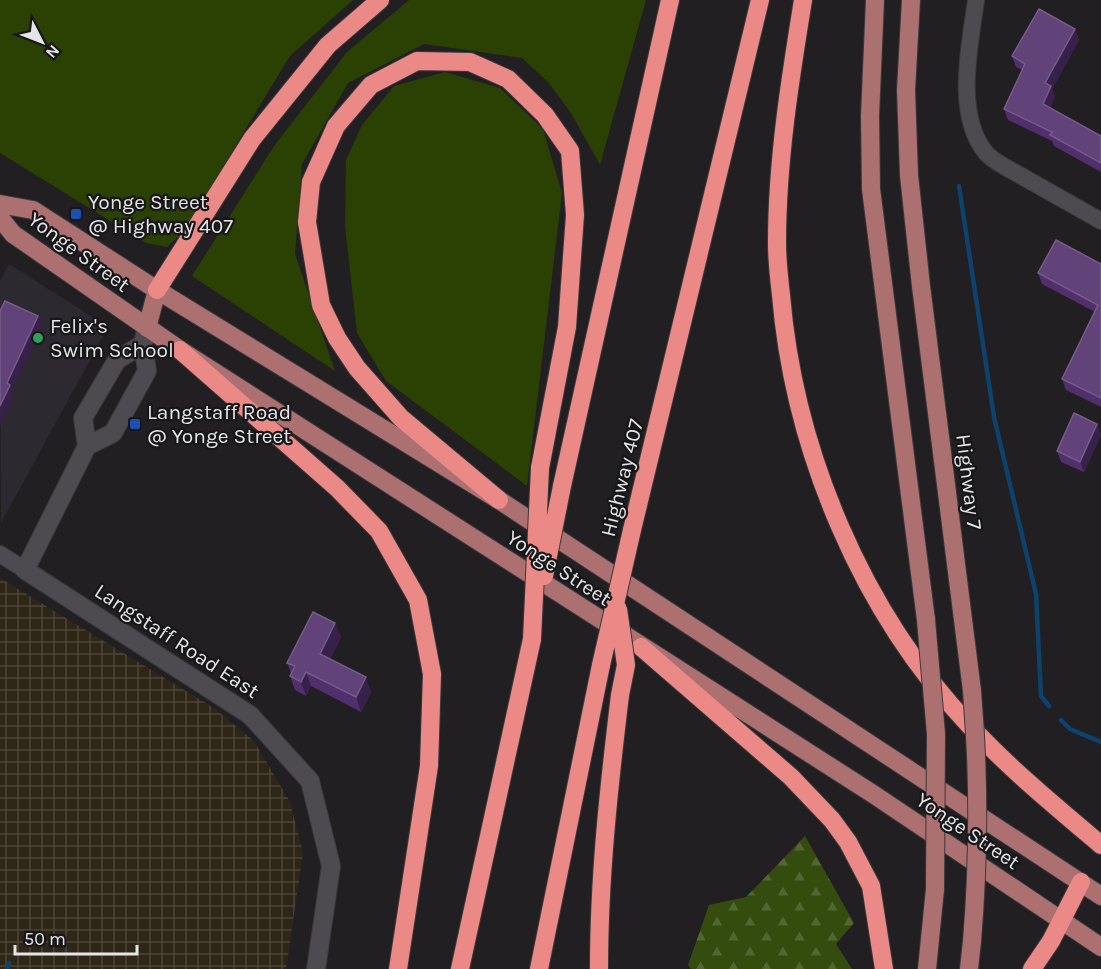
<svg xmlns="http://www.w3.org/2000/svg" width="1101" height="969" viewBox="0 0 1101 969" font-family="Karla,sans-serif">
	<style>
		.built { fill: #2d2931 }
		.industrial { fill: url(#industrial-grid) }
		.grass { fill: #2a4103 }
		.forest { fill: url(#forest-firs) }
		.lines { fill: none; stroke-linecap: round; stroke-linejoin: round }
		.stream { stroke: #0d426d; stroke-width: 4.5 }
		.street-casing { stroke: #3a393c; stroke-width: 18 }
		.secondary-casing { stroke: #3a393c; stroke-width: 20 }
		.primary-casing { stroke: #3a393c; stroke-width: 20 }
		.highway-casing { stroke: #3a393c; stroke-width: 20 }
		.street { stroke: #4d4b4f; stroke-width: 16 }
		.secondary { stroke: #4d4b4f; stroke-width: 18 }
		.primary { stroke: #ac7071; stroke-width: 18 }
		.highway { stroke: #eb8987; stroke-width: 18 }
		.primary-bridge-casing { stroke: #3a393c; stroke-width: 20; stroke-linecap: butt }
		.highway-bridge-casing { stroke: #3a393c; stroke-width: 20; stroke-linecap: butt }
		.primary-bridge { stroke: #ac7071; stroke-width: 18 }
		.highway-bridge { stroke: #eb8987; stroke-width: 18 }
		.wall { fill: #512f6c }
		.shaded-wall { fill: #372049 }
		.building { fill: #614279; stroke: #765c8a; stroke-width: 1.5 }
		.transit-dot { fill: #1a4fb4; stroke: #171619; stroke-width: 2 }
		.leisure-dot { fill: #2e9e5b; stroke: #171619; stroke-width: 2 }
		.labels { text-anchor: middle; stroke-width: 4.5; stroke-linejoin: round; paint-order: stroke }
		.poi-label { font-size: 21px; fill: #e5e4e6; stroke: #171619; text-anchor: start }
		.street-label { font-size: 21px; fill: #e5e4e6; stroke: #171619 }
	</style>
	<defs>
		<pattern id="industrial-grid" width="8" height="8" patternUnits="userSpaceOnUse" patternTransform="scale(1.5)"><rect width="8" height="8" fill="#2e2616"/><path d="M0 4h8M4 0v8" fill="none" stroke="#4c4538"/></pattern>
		<pattern id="forest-firs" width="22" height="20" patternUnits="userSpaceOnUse" patternTransform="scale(1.5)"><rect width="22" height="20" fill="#344c0e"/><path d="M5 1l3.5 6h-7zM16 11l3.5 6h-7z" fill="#516631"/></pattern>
	</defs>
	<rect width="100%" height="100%" fill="#211f22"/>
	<path class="built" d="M9,264L108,327L1,523L0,281Z"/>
	<path class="industrial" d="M0,578L214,708L254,741L290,802L303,853L286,969H0Z"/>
	<path class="grass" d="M0,0H353L290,56L183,232L167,247L146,243L0,153Z
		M409,0H646L600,165L571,113L549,83L522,58L424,44L348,83L302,164L295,254L335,371L192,276L274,146L347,52Z
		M445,72L500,88L543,129L562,193L527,486L386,381L357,333L345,226L346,160L362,125L394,86Z"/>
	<path class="forest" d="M805,836L854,923L836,944L852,969H691L688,965L709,905L746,897Z"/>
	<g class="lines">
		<path class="stream" d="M959,186L994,417L1036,594L1041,696L1049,706
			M1061,720L1070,729L1101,742
			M7,969L9,963"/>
		<g class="street-casing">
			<path id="street" d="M976,0C970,45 954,114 986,153C995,163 1013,171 1025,178C1050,192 1076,207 1101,221
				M0,554L25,570"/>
		</g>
		<g class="secondary-casing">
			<path id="secondary" d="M143,344L117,360L83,418L87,446L25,570L250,715L310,781L331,866L316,969
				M87,446L113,433L147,371L143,344L145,335"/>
		</g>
		<g class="primary-casing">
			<path id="primary" d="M875,0L870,116L871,189L926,620
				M911,0L906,90L909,175L921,286L972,691
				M0,204L33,210L157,290L499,500L1101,896
				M0,218L13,234L180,350L873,794L1101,947
				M147,328L157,290
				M927,969L935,889
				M969,969L972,941"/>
		</g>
		<g class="highway-casing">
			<path id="highway" d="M803,0C790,80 777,161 777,243C777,260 779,278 781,295C794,450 862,613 970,726C1010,769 1056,807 1101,845
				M157,290L252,139L328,45L380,0
				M180,350L337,488L379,531L418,600L432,674L429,766L398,969
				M562,486L670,0
				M499,500L401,418L357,368L337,338L321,305L307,222L311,182L336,126L371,85L417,61L470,62L508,79L545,115L570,151L575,215L567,327L540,468
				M632,530L760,0
				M641,647L791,777L832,820L848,842L871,886L884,969
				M460,969L532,639
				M539,969L601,665
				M599,969C599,877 609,786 620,695
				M1032,969L1051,941L1081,882"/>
		</g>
		<use href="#street" class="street"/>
		<use href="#secondary" class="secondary"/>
		<use href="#primary" class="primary"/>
		<use href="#highway" class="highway"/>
		<g class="primary-bridge-casing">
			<path id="primary-bridge" d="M926,620L936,734L935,889
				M972,941C979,857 979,774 972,691"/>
		</g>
		<g class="highway-bridge-casing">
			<path id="highway-bridge" d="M544,576L562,486
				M618,609L626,665L620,695
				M532,639L540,468
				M601,665L632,530"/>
		</g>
		<use href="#primary-bridge" class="primary-bridge"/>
		<use href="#highway-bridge" class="highway-bridge"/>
	</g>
	<path class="wall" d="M1075,29L1079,40L1052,89L1055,97L1050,108L1101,136V172L1054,146L1052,141L1008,120L1004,109L1022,70L1016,67L1012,56Z
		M1101,264V407L1066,390L1062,379L1095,312L1042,284L1038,273Z
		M1097,424L1101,435L1084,472L1061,462L1057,451Z
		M335,623L341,637L330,659L371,692L361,712L311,686L306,696L295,690L290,676L291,673L287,663Z"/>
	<path class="shaded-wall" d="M1075,29L1079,40L1052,89L1055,97L1047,115L1043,104L1045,83Z
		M38,316L42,327L12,390L14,395L0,426V406L7,383Z
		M1097,424L1101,435L1084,472L1080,462Z
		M335,623L341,637L325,668L320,654Z
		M306,672L311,686L306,696L301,682Z
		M366,677L371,692L361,712L356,697Z"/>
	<path class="building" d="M1039,9L1075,29L1045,83L1051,86L1043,104L1101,136V163L1050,135L1052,132L1004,109L1025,64L1012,56Z
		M1056,240L1101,264V398L1062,379L1098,305L1038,273Z
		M5,301L38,316L7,383L10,385L0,406V311Z
		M1074,413L1097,424L1080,462L1057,451Z
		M313,612L335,623L320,654L366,677L356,697L306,672L301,682L290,676L295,666L287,663Z"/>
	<g class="transit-dot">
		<rect x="70" y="208" width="12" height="12" rx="3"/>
		<rect x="129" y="418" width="12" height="12" rx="3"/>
	</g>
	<circle class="leisure-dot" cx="38" cy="338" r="6"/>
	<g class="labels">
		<g class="poi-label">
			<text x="88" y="209">Yonge Street<tspan x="88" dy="24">@ Highway 407</tspan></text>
			<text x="50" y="333">Felix's<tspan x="50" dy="24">Swim School</tspan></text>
			<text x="147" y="419">Langstaff Road<tspan x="147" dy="24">@ Yonge Street</tspan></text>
		</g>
		<g class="street-label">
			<text transform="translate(79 252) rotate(36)" y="7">Yonge Street</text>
			<text transform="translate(622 478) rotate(-76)" y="7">Highway 407</text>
			<text transform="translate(969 482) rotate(83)" y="7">Highway 7</text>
			<text transform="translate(559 568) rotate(33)" y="7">Yonge Street</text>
			<text transform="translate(177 641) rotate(33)" y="7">Langstaff Road East</text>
			<text transform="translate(968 831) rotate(34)" y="7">Yonge Street</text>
		</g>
	</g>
	<g transform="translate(42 42) rotate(132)" stroke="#171619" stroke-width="4.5" paint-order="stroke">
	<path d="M0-4.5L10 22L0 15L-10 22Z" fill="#e5e4e6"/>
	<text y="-9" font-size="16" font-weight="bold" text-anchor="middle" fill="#e5e4e6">N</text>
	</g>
	<path d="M15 945v9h122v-9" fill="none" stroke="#e5e4e6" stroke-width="3"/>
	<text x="24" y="945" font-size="18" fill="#e5e4e6" stroke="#171619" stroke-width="4.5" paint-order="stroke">50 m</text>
</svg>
